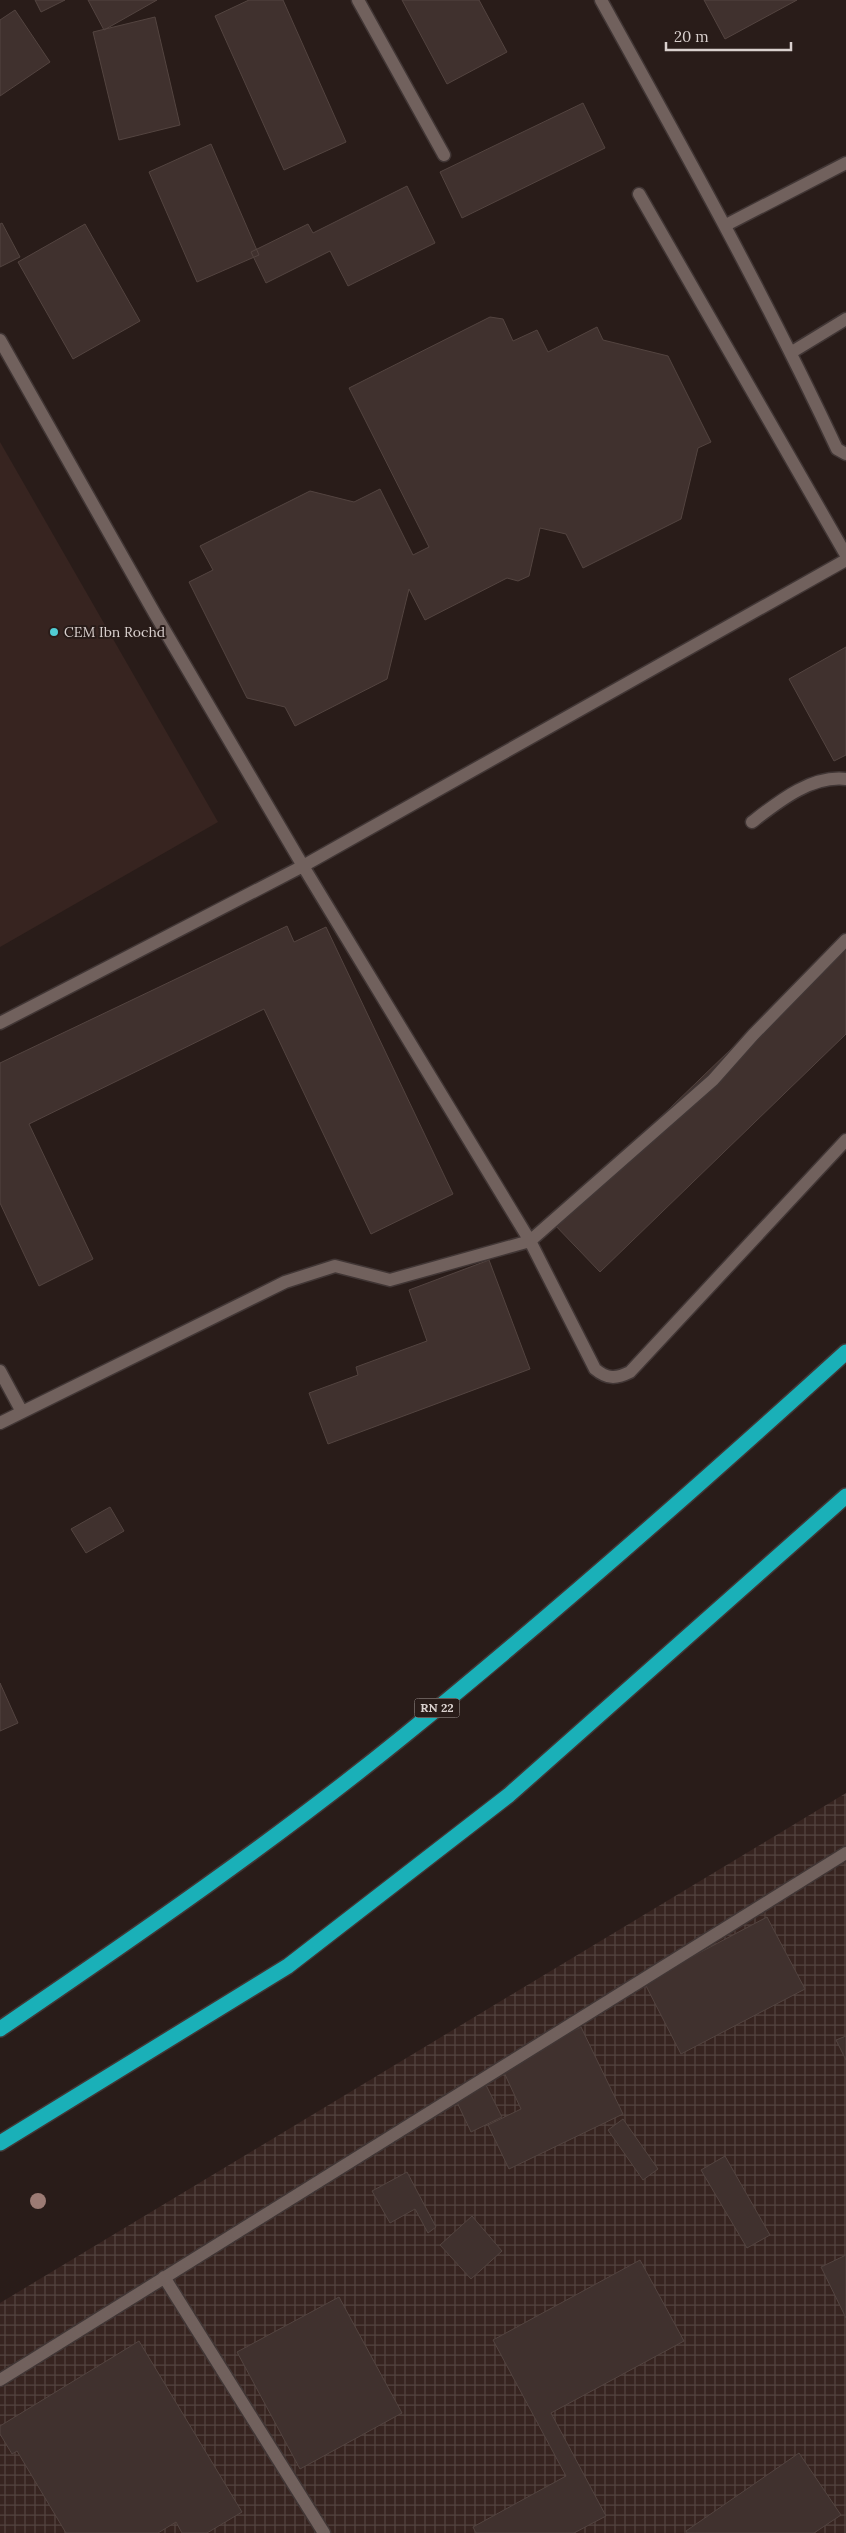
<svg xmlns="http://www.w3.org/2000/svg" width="846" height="2533" viewBox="0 0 846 2533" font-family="Lora,serif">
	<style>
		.built { fill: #372420 }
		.industrial { fill: url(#industrial-grid) }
		.building { fill: #40312e; stroke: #534440 }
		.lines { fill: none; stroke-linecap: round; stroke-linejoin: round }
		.minor-casing { stroke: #413635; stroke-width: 15 }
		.highway-casing { stroke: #413635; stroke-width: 18 }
		.minor { stroke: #71615d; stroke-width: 12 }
		.highway { stroke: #1ab0b8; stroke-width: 15 }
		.tree { fill: #9c7b74 }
		.poi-dot { fill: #51ccd3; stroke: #291c19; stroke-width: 2 }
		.labels { text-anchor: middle; stroke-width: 4; stroke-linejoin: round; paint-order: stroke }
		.shield { fill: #291c19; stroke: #a49a98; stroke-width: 1 }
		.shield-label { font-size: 12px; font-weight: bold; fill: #d9d0ce }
		.poi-label { font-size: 14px; fill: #d9d0ce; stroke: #291c19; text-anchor: start }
	</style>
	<defs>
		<pattern id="industrial-grid" width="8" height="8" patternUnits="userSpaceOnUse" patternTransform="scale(1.25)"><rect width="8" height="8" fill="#372420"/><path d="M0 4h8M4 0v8" fill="none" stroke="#53433f"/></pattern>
	</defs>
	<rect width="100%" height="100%" fill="#291c19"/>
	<path class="built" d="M0,442L218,822L0,947Z"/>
	<path class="industrial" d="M846,1793V2533H0V2303Z"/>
	<path class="building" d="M35,0H65L41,12Z
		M88,0H157L104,30Z
		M249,0H283L346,142L284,170L215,16Z
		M402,0H479L507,52L447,84Z
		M704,0H797L725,39Z
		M15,10L50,62L0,96V20Z
		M155,17L180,125L119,140L93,32Z
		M583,103L605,148L462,218L440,172Z
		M211,144L259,255L197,282L149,172Z
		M407,186L435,243L348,286L330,251L266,283L251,252L308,224L313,233Z
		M2,223L20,257L0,267V224Z
		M85,224L140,321L73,359L18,262Z
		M490,317L503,319L513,341L537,330L548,352L597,327L603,340L668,356L711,442L698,448L681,519L583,568L566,534L540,528L529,576L518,581L507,578L425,620L409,589L387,679L295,726L285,707L247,698L189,582L213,570L200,546L310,491L354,502L380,489L413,555L429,547L349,388Z
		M846,647V755L834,761L789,679Z
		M287,926L294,942L326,927L453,1194L371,1234L264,1009L29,1124L93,1259L39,1286L0,1203V1063Z
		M846,938V1034L600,1272L552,1222Z
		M489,1260L530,1369L328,1444L309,1393L358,1375L356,1367L427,1341L409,1290Z
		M110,1507L124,1531L86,1553L71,1529Z
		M0,1683L18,1723L0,1731Z
		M767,1917L805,1989L681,2054L644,1982Z
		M581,2027L623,2114L509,2169L488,2125L521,2109L501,2066Z
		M846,2036V2060L836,2040Z
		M485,2083L502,2117L471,2132L455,2098Z
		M623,2119L658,2169L643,2180L608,2130Z
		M725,2156L770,2235L747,2248L701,2170Z
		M407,2172L436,2227L428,2233L415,2209L390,2223L372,2191Z
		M472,2216L502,2251L471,2279L440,2245Z
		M846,2255V2318L821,2267Z
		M640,2260L684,2341L551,2413L606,2516L574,2533H476L473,2527L566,2476L493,2340Z
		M339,2297L402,2413L300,2469L237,2352Z
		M139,2341L242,2512L207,2533H182L176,2522L158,2533H66L17,2451L12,2454L0,2434V2426Z
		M799,2453L841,2515L814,2533H687L686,2531Z"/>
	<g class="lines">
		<g class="minor-casing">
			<path id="minor" d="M358,0L444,155
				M601,0C683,148 765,295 837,449L846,454
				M639,194L846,555
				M726,225L846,163
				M0,340L155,614L303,866L0,1023
				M792,352L846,319
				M846,560L303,866L530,1241L595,1369C607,1379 616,1379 630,1372L846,1140
				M752,822C778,802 811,775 846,779
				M0,1371L22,1412
				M0,1423L285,1282L335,1266L390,1280L530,1241L713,1080L753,1035L846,940
				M164,2277L324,2533
				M0,2380L846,1853"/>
		</g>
		<g class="highway-casing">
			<path id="highway" d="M0,2029C138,1935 276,1840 405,1735C556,1612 702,1483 846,1352
				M0,2143L288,1966L509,1795L846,1496"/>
		</g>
		<use href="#minor" class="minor"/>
		<use href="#highway" class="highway"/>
	</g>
	<circle class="tree" cx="38" cy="2201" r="8"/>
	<circle class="poi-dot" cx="54" cy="632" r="5"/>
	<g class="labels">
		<rect class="shield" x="414.5" y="1698.5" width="45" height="19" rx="4"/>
		<g class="shield-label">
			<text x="437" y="1712">RN 22</text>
		</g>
		<g class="poi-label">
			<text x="64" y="637">CEM Ibn Rochd</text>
		</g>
	</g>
	<path d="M666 42v8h125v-8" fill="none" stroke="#d9d0ce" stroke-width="2.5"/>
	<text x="674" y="42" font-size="15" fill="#d9d0ce" stroke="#291c19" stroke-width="4" paint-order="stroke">20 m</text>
</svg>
